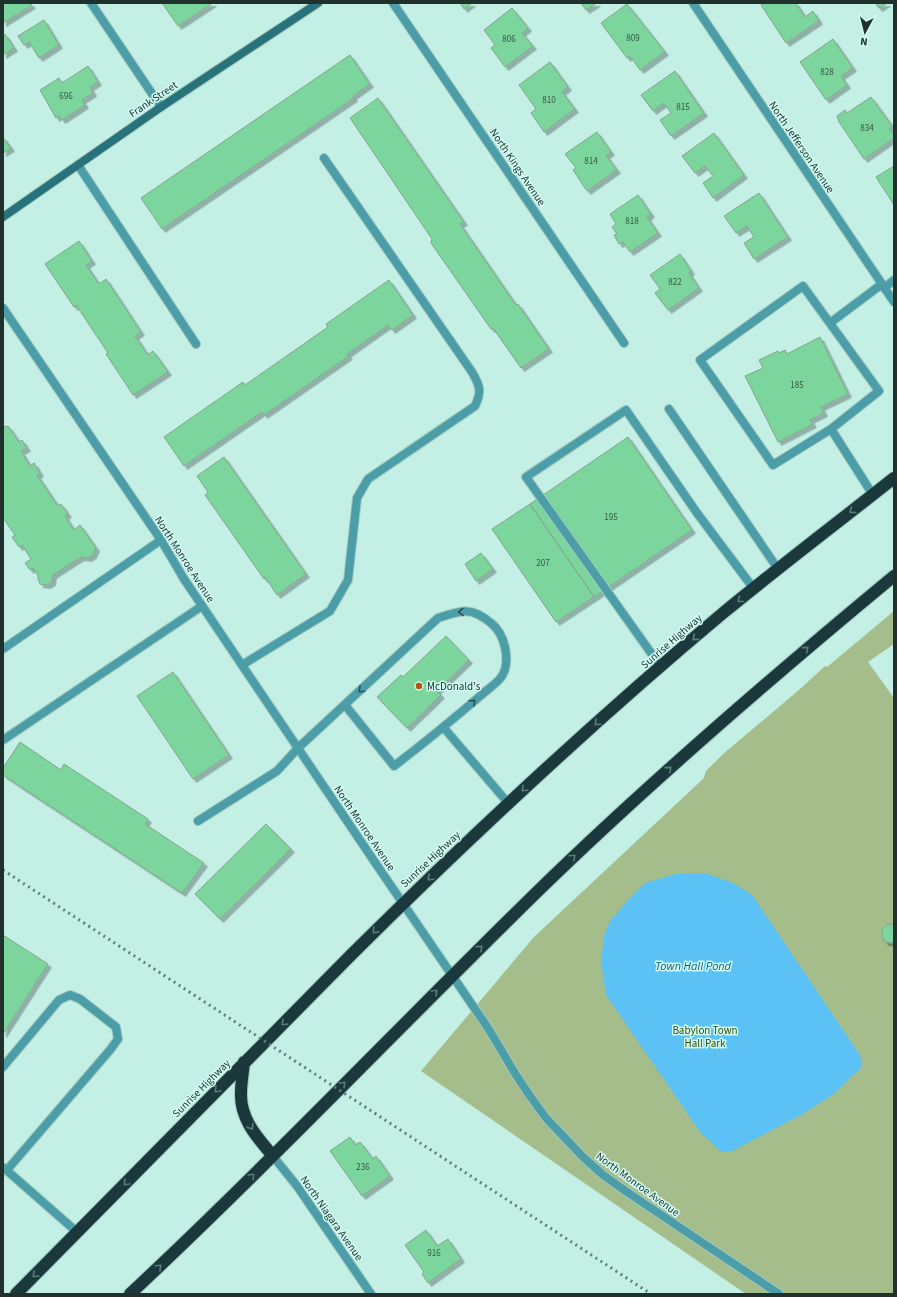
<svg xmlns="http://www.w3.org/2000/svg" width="897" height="1297" viewBox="0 0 897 1297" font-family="'Source Sans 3',sans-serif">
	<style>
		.green { fill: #a5bd8a }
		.water { fill: #5cc1f4 }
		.building { fill: #7cd59c; stroke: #84a48e; filter: url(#shadow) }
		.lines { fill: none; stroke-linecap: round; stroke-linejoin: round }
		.lane-casing { stroke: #a2c9c0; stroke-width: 10 }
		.street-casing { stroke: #a2c9c0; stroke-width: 10 }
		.secondary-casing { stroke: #a2c9c0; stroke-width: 10 }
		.highway-casing { stroke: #a2c9c0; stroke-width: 14 }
		.lane { stroke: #4b9da8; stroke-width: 8 }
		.street { stroke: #4b9da8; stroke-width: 8 }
		.secondary { stroke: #28727c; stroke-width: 8 }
		.highway { stroke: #1b383c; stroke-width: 12 }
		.rail { stroke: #627e78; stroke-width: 3; stroke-dasharray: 2 4; stroke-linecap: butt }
		.oneway { stroke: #5a7d7c }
		.oneway2 { stroke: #2c5152 }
		.poi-dot { fill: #b45507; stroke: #d0fcf3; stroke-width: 1.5 }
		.labels { text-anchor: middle; stroke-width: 3; stroke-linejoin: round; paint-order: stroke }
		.number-label { font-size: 9px; fill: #365949 }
		.street-label { font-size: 11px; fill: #1f302d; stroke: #d0fcf3 }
		.poi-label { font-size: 11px; fill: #1f302d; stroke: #d0fcf3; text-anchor: start }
		.park-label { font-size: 11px; fill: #334a0d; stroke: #d0fcf3 }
		.water-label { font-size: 12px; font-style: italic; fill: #0d5e80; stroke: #d0fcf3 }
	</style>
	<defs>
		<filter id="shadow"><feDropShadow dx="3.5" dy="3.5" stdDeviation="0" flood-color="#0004"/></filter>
	</defs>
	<rect width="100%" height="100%" fill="#c3efe5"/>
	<path class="green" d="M894,611V644L868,662L894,698V1294H746L421,1071L534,937L704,778L706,771L723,754L799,690L825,666L827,667Z"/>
	<path class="water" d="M705,873L733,883L752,895L860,1055L862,1067L831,1096L801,1115L732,1151L721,1152L700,1132L606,995L601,962L604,936L610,921L628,900L645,883L675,874Z"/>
	<path class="building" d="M3,3H30L32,5L3,23Z
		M162,3H213L178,26Z
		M460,3H472L464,9Z
		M581,3H597L586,10Z
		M765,3H796L805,17L813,11L819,21L786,43L761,5Z
		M875,3H887L879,8Z
		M627,4L665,52L640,70L630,56L627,58L601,23Z
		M512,8L528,28L522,33L533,46L505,67L491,48L495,45L484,30Z
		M44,20L59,45L39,58L29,42L24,45L18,36Z
		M5,34L14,48L3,55V36Z
		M833,39L853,68L841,76L847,85L826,100L800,62Z
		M350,55L370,84L353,96L354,98L162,229L141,198Z
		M550,62L568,87L562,92L575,109L544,132L531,113L536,109L519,85Z
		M88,66L98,82L90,87L93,93L82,100L85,105L62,120L59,116L56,118L40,90L59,78L62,83Z
		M675,71L704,113L671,136L660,120L671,113L664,103L653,111L641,95Z
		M871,97L892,126L889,130L894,135V138L864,159L839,122L837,116L845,110L847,113Z
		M378,98L464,222L460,224L516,305L518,304L549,349L521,368L493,328L491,329L431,243L432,239L350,118Z
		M597,132L611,152L606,155L617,170L587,191L573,170L576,168L565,154Z
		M714,133L744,175L713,198L703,183L713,176L705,166L695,173L682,156Z
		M3,137L11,148L3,153Z
		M894,166V205L876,177Z
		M759,193L788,237L754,259L744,243L754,237L747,226L736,233L724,216Z
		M638,195L651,214L647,217L658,233L630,252L623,242L619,244L614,235L617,234L612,227L616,224L610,214Z
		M79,241L92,261L86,265L99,284L106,279L141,332L135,336L148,355L153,351L168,372L133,395L106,354L108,353L76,305L74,307L45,264Z
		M680,254L691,271L689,273L699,288L668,310L655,293L660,289L650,275Z
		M389,280L413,315L392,330L388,325L347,354L349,356L264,415L262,412L184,466L164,437L243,382L245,385L328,327L326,324Z
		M820,337L848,394L821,407L824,413L810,420L813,424L778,442L745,376L763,368L759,360L778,351L779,353L785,350L787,354Z
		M6,426L9,427L19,442L22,440L27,448L21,451L30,466L34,463L40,473L37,475L58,506L61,504L68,514L65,516L74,530L80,525L96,548L93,555L88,558L81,557L53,575L52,582L47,585L40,584L38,579V576L33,568L30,570L25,563L31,559L22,545L19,547L12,537L15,535L3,518V428Z
		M628,437L692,530L594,597L530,504Z
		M224,457L306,574L277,595L265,577L264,579L205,495L208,492L197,476Z
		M530,504L594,597L556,622L492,529Z
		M481,553L493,569L476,581L465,564Z
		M446,636L469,660L437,691L441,695L407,728L377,697L401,675L403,677Z
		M173,672L229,755L193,779L137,696Z
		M20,742L61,770L64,764L148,819L145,824L204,863L182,893L3,775V768Z
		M266,824L291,849L220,919L195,894Z
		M888,924L894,925V941L892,943L885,942L882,936V930Z
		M3,935L48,964L3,1034Z
		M350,1137L355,1145L360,1142L373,1159L376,1156L390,1176L362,1196L330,1151Z
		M426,1230L437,1246L448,1239L461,1259L428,1283L422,1274L424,1272L405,1245Z"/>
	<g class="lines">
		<g class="lane-casing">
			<path id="lane" d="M78,165L196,344
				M884,288L894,280
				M830,323L882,284
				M669,409L778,569
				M831,429L773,465L700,360L803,286L879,391L831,429L873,495
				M3,649L161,540
				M242,665L330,611L348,580L357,498L368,479L475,406C482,391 480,386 472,372L324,158
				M661,667L526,477L626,410L697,513L754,589
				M444,728L508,803
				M3,740L202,606
				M198,821L277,771L298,748L438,618C461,610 471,606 491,623C505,634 511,661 502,676C498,683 485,691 479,697C451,721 423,744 394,766L345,705
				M3,1067L59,1000L70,995L80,999L116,1027L118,1039L110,1050L7,1170
				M4,1168L77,1232"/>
		</g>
		<g class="street-casing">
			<path id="street" d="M91,3L161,107
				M393,3L624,343
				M693,3L894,302
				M3,308L161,540L184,579L372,858L488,1028L516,1075L530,1096L546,1118L583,1157L603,1175L627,1192L779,1294
				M272,1155L297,1186L371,1294"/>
		</g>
		<g class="secondary-casing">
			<path id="secondary" d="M3,217L161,107L318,3"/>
		</g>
		<g class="highway-casing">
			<path id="highway" d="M244,1062C243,1073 241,1083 241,1093C240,1119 257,1137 272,1155
				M16,1294L352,954C471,836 594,721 723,613C779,567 837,523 894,478
				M130,1294C270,1163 402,1024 539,890C652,780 772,677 894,576"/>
		</g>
		<use href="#lane" class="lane"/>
		<use href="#street" class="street"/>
		<use href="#secondary" class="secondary"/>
		<use href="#highway" class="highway"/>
		<path class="rail" d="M3,870L651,1294"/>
	</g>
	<defs><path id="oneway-chevron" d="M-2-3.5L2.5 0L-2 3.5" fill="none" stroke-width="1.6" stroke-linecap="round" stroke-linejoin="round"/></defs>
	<g class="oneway">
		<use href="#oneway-chevron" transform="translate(852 511) rotate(142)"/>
		<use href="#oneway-chevron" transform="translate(740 600) rotate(141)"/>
		<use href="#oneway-chevron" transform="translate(695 638) rotate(140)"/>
		<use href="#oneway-chevron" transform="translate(806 649) rotate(-40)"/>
		<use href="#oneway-chevron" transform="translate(597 723) rotate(138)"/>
		<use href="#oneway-chevron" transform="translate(669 769) rotate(-41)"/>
		<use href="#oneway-chevron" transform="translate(524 789) rotate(138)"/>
		<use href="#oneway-chevron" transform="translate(573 857) rotate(-43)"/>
		<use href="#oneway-chevron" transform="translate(430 878) rotate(137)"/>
		<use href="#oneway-chevron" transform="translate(375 931) rotate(135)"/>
		<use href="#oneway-chevron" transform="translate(480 948) rotate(-44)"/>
		<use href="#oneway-chevron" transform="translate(435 992) rotate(-45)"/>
		<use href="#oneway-chevron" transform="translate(284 1023) rotate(135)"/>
		<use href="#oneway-chevron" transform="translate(343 1084) rotate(-45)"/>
		<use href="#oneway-chevron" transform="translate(217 1090) rotate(135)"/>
		<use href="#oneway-chevron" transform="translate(251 1127) rotate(58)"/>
		<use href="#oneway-chevron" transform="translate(252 1176) rotate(-46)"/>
		<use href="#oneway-chevron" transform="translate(126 1183) rotate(135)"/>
		<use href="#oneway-chevron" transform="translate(159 1267) rotate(-43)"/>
		<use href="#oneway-chevron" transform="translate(35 1275) rotate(135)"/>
	</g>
	<g class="oneway2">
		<use href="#oneway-chevron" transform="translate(461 612) rotate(177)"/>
		<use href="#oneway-chevron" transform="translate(361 690) rotate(137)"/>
		<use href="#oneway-chevron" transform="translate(473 702) rotate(-42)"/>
	</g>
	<circle class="poi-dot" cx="419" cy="686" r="4"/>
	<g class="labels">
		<g class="number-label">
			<text x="633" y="41">809</text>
			<text x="509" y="42">806</text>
			<text x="827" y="75">828</text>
			<text x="66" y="99">696</text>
			<text x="549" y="103">810</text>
			<text x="683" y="110">815</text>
			<text x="867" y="131">834</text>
			<text x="591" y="164">814</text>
			<text x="632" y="224">818</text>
			<text x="675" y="285">822</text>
			<text x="797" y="388">185</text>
			<text x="611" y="520">195</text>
			<text x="543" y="566">207</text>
			<text x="363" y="1170">236</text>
			<text x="434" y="1256">916</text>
		</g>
		<g class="street-label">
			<text transform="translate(153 99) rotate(-34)" y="4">Frank Street</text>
			<text transform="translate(802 147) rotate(56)" y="4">North Jefferson Avenue</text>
			<text transform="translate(518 167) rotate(56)" y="4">North Kings Avenue</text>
			<text transform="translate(185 559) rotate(57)" y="4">North Monroe Avenue</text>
			<text transform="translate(671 641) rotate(-41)" y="4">Sunrise Highway</text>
			<text transform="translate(365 828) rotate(56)" y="4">North Monroe Avenue</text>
			<text transform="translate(430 859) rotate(-43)" y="4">Sunrise Highway</text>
			<text transform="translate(201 1088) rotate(-45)" y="4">Sunrise Highway</text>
			<text transform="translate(638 1184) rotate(36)" y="4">North Monroe Avenue</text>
			<text transform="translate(332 1218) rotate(55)" y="4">North Niagara Avenue</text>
		</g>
		<g class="poi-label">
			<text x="427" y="690">McDonald's</text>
		</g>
		<g class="park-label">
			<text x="705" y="1034">Babylon Town<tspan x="705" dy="13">Hall Park</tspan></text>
		</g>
		<g class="water-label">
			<text x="693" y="970">Town Hall Pond</text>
		</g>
	</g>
	<rect width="897" height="1297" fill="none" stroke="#1f302d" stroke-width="8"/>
	<g transform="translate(865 32) rotate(187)" stroke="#d0fcf3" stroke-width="3" paint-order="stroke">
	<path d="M0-3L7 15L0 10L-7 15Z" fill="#1f302d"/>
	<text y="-6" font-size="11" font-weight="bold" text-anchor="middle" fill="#1f302d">N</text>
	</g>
</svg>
